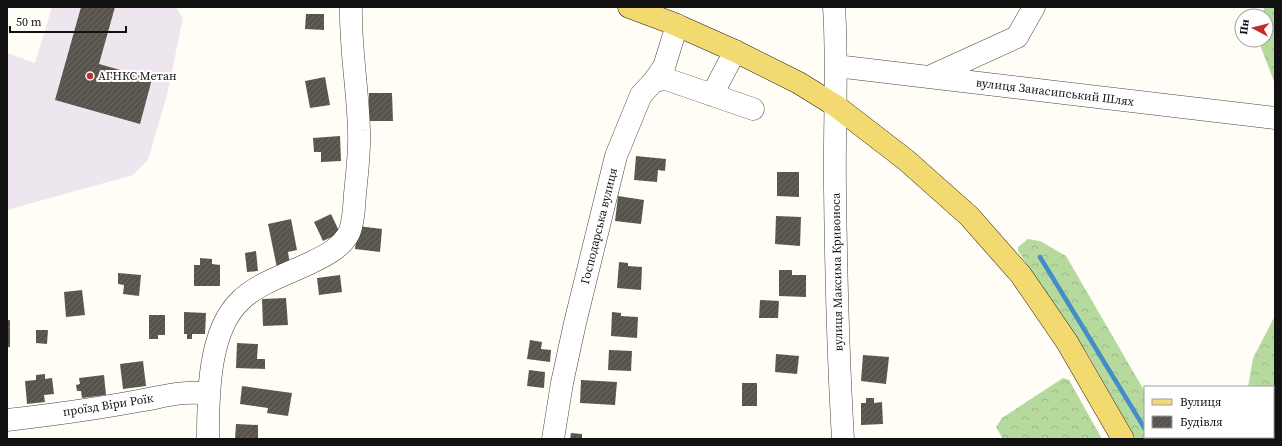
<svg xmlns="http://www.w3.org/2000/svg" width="1282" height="446" viewBox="0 0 1282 446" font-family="'Source Serif 4',serif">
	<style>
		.industrial { fill: #eee6ef }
		.forest { fill: url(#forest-crowns) }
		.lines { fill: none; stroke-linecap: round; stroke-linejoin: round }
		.stream { stroke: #458dc9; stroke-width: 4.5 }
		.building { fill: url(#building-hatch) }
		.minor-casing { stroke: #444; stroke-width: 23 }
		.major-casing { stroke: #222; stroke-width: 23 }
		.minor { stroke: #fff; stroke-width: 22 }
		.major { stroke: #f3da70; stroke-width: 22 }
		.poi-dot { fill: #be2d2c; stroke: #fff; stroke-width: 1.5 }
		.labels { text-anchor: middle; stroke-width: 4; stroke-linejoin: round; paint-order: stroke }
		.poi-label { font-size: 12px; fill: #111; stroke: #fff; text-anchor: start }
		.street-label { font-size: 12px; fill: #111; stroke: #fff }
	</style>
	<defs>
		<pattern id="forest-crowns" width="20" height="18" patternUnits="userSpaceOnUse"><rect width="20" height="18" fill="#b6d99e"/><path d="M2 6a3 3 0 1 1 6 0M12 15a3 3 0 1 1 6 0" fill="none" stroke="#9bb987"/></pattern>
		<pattern id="building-hatch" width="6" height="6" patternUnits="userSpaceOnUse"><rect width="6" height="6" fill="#59534d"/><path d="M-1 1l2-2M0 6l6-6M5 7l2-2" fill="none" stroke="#6c6762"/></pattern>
	</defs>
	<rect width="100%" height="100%" fill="#fffdf5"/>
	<path class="industrial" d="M52,7H176L183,18L167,95L148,160L133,175L7,210V53L35,63Z"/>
	<path class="forest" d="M1264,7H1275V84L1260,45V40H1266V16H1263Z
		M1028,239L1040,241L1066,256L1145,392V437H1171L1172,439H1136L1087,353L1018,251V247Z
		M1275,316V439H1248L1247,437H1273V387H1248L1253,358Z
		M1063,378L1069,380L1102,439H1003L996,427L1002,418Z"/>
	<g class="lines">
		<path class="stream" d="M1040,257L1145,429
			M1150,437L1151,439"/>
	</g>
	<path class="building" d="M81,7H115L99,64L152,79L140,124L55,100Z
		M306,14H324V30L305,29Z
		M325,77L330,105L310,108L305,81Z
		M369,93H392L393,121H369Z
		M340,136L341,161L321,162V152H314L313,138Z
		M636,156L666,159L665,171L658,170L657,182L634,180Z
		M777,172H799V197L777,196Z
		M618,196L644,200L641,224L615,221Z
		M331,214L340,233L323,241L314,222Z
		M776,216L801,217L800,246L775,244Z
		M291,219L297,250L288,252L290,265L277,268L268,224Z
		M358,226L382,229L380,252L355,249Z
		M256,251L258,271L247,272L245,253Z
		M200,258L212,259V264L220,265V286H194V265H200Z
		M619,262L628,263V266L642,267L641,290L617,288Z
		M779,270H792V275H806V297L779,296Z
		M118,273L141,275L139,296L123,294L124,285L118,284Z
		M340,275L342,292L319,295L317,278Z
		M82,290L85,315L66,317L64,292Z
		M286,298L288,325L263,326L262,299Z
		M760,300L779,301L778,318H759Z
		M184,312L206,313L205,334H192V339H187V334H184Z
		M612,312L621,313V316L638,317L637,338L611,336Z
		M149,315H165V335H158V339H149Z
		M7,320H10V347H7Z
		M36,330H48L47,344L36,343Z
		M530,340L542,342L541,349L551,350L550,362L527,359Z
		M237,343L258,344L257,359H265V369L236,368Z
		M609,350L632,351L631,371L608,370Z
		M776,354L799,356L797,374L775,372Z
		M863,355L889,357L886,384L861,381Z
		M143,361L146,386L123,389L120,364Z
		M529,370L545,372L544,388L527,386Z
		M45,374V379L52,378L54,394L44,395L45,402L27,404L25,381L36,380V375Z
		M104,375L106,395L82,398L81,391H77L76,385L80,384L79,378Z
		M581,380L617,382L615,405L580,403Z
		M742,383H757V406H742Z
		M242,386L292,393L288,416L267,413L268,408L240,404Z
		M866,398H874V403L882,402L883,424L861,425V403H866Z
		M236,424L258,425V439H235Z
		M571,433L582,434V439H570Z"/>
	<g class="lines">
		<g class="minor-casing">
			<path id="minor" d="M834,7C838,67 834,128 835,188C836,272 838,355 843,439
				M836,66L1275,118
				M929,77L1017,37L1034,7
				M654,81L666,79L753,109
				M712,95L735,51
				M7,420C51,415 95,409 138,401C163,397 182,390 208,394
				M208,439C208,398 208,331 240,301C257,284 284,275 306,265C322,257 340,250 349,233C354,222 354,206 355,194C357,173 360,152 359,131C358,90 350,47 351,7
				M553,439L562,383L575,323L616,156L641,95L654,81L664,67L677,25"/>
		</g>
		<g class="major-casing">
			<path id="major" d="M629,7L672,23L735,51L799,83L836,106L906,160L969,216L1021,275L1067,342L1123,439"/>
		</g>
		<use href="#minor" class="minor"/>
		<use href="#major" class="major"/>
	</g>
	<circle class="poi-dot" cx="90" cy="76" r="4"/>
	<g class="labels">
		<g class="poi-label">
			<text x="98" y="80">АГНКС Метан</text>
		</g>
		<g class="street-label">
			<text transform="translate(1055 92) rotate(7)" y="4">вулиця Занасипський Шлях</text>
			<text transform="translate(599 226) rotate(-76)" y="4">Господарська вулиця</text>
			<text transform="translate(837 272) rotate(-91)" y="4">вулиця Максима Кривоноса</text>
			<text transform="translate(108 405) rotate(-9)" y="4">проїзд Віри Роїк</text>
		</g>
	</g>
	<rect width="1282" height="446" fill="none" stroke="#111111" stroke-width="16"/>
	<rect x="1144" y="386" width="130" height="52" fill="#ffffff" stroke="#a0a0a0"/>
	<rect x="1152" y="399" width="20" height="6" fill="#f3da70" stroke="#a0a0a0"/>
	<text x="1180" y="406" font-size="12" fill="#111111">Вулиця</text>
	<rect x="1152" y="416" width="20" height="12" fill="url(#building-hatch)" stroke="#a0a0a0"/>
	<text x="1180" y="426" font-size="12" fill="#111111">Будівля</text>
	<g transform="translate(1254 28) rotate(277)"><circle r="19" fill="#ffffff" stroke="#a0a0a0"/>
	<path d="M0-3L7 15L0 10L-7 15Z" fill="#be2d2c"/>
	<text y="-6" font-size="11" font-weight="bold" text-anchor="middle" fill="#111111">Пн</text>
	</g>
	<path d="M10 26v6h116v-6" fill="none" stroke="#111111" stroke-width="2"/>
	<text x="16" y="26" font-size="12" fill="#111111" stroke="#ffffff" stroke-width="3" paint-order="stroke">50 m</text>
</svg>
